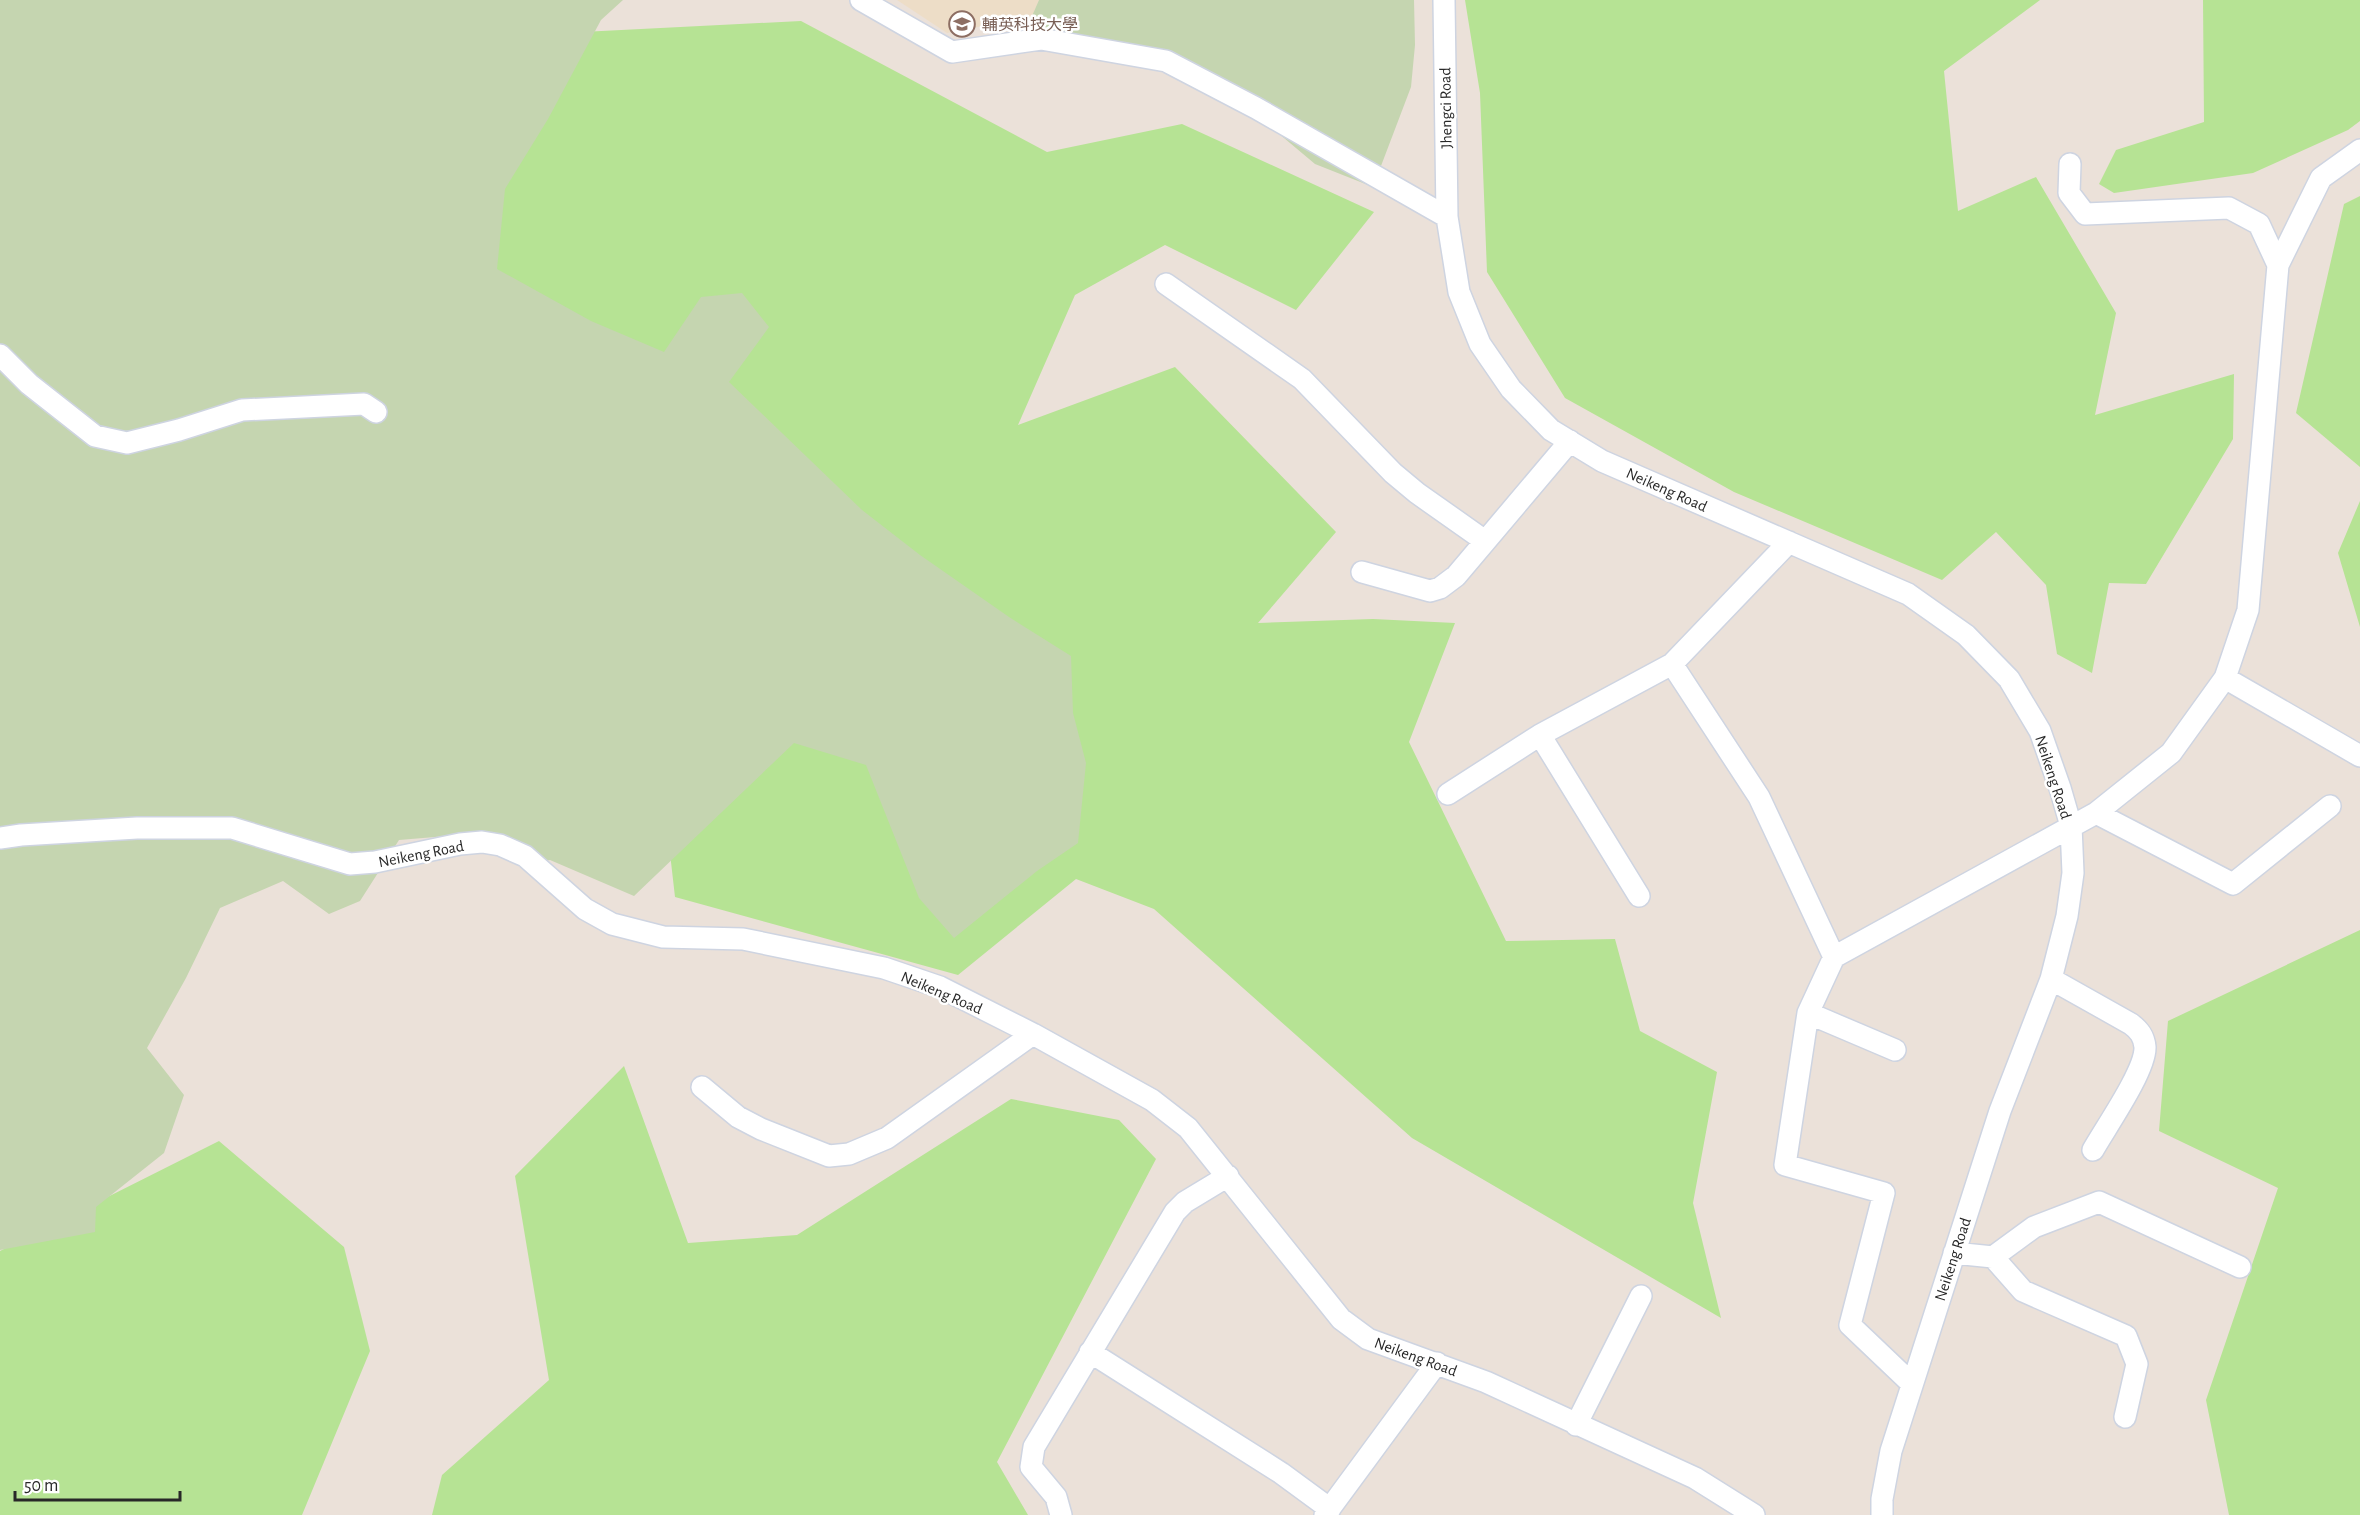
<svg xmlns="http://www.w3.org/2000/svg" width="2360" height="1515" viewBox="0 0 2360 1515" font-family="'Alegreya Sans','Noto Sans TC',sans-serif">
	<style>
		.education { fill: #edddc7 }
		.green { fill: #b6e394 }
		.cemetery { fill: #c5d5b0 }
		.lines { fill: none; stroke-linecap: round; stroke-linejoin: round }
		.minor-casing { stroke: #ced4e1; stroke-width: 24 }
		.minor { stroke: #fff; stroke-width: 21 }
		.labels { text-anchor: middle; stroke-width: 5; stroke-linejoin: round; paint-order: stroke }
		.education-label { font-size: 16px; fill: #785e54; stroke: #fff; text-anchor: start }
		.street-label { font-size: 16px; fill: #282828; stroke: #fff }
	</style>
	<rect width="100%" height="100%" fill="#ebe1d9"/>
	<path class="education" d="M897,0H1039L1033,16L947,33Z"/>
	<path class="green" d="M1465,0H2040L1944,71L1958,211L2036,177L2116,313L2095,415L2234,374L2233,439L2146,584L2109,583L2092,673L2057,654L2046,585L1996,532L1942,580L1734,492L1565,398L1487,272L1480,93Z
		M2203,0H2360V121L2348,130L2253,173L2114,193L2099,184L2116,150L2204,122Z
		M801,21L1047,152L1182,124L1374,212L1296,310L1165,245L1075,295L1018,425L1175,367L1336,532L1258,623L1373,619L1455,623L1409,742L1506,941L1615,939L1640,1031L1717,1072L1693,1203L1721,1318L1412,1138L1154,909L1076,879L958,975L675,897L663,792L791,696L1028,852L216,278L465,38Z
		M2360,196V467L2296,413L2344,204Z
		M2360,501V627L2338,553Z
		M2360,930V1515H2229L2206,1400L2278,1188L2159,1131L2168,1021Z
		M624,1066L688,1243L797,1235L1011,1099L1119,1120L1156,1159L997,1462L1028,1515H432L442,1475L549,1380L515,1176Z
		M219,1141L344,1247L370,1351L302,1515H0V1251Z"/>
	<path class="cemetery" d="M0,0H623L601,20L548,119L505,189L497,269L591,321L664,352L701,297L742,293L769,327L729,382L862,510L920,555L1009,617L1071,656L1073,713L1086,763L1078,843L1037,871L954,938L919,898L866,765L794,743L634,896L550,860L521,865L447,836L399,840L360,901L329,914L283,881L220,908L186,978L147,1048L184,1095L164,1153L96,1207L95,1232L0,1250Z
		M1039,0H1414L1415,45L1411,87L1373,187L1315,164L1252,111L1157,57L1082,38L1026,30Z"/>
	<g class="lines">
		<g class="minor-casing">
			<path id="minor" d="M861,0L952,52L1041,39L1166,61L1256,108L1447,217
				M1444,0L1447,217L1459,292L1480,344L1511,389L1551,430L1602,461L1908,594L1966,635L2009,679L2040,731L2060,788L2071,826L2073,873L2067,916L2051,979L2000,1111L1891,1451L1882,1499V1515
				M2278,265L2321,178L2360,150
				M1166,284L1302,379L1393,473L1417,493L1485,541
				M0,355L29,384L95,436L127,443L179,430L242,410L364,404L376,412
				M1362,572L1430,591L1440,588L1456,576L1570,441
				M1672,664L1759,797L1834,957L1808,1013L1785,1165L1884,1193L1850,1325L1912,1384
				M2225,678L2360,756
				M1540,735L1639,896
				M1448,794L1540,735L1672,664L1789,542
				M2096,813L2233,884L2330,806
				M0,838L21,835L137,828H232L350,864L375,862L460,844L482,842L500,845L525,856L585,909L612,924L663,937L743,939L884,968L940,987L1033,1034L1152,1100L1188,1128L1341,1319L1368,1339L1486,1382L1695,1478L1754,1515
				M1834,957L2096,813L2171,753L2225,678L2248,610L2278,265L2259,224L2229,208L2085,214L2069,193L2070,164
				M2051,979L2131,1024C2139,1030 2144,1036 2145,1047C2146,1070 2106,1127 2093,1150
				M1808,1013L1895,1050
				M702,1087L738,1117L761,1129L829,1156L849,1154L887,1138L1033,1034
				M1954,1253L1993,1257L2023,1291L2126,1336L2137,1364L2125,1417
				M1993,1257L2034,1227L2099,1202L2240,1267
				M1090,1352L1281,1473L1330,1509
				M1576,1425L1641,1296
				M1061,1515L1056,1497L1031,1467L1034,1447L1175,1212L1185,1202L1228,1176
				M1325,1515L1437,1363"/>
		</g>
		<use href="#minor" class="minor"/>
	</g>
	<defs>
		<g id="university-ring" transform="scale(1.35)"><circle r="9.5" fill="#fff" stroke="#8d6e63" stroke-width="1.5"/><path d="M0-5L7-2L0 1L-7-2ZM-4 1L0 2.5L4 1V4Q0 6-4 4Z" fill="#8d6e63"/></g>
	</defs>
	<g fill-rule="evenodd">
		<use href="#university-ring" x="962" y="24"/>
	</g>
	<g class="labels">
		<g class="education-label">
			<text x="982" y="30">輔英科技大學</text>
		</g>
		<g class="street-label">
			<text transform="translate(1445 108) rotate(-91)" y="6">Jhengci Road</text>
			<text transform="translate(1667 489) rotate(24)" y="6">Neikeng Road</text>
			<text transform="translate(2054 777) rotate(72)" y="6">Neikeng Road</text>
			<text transform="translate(421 853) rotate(-11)" y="6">Neikeng Road</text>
			<text transform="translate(942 992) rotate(23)" y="6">Neikeng Road</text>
			<text transform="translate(1952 1259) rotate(-72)" y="6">Neikeng Road</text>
			<text transform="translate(1416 1356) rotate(20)" y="6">Neikeng Road</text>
		</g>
	</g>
	<path d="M15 1491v9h165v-9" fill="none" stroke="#282828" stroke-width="3"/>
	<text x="24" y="1491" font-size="18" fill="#282828" stroke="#ffffff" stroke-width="4.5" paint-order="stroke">50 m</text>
</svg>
